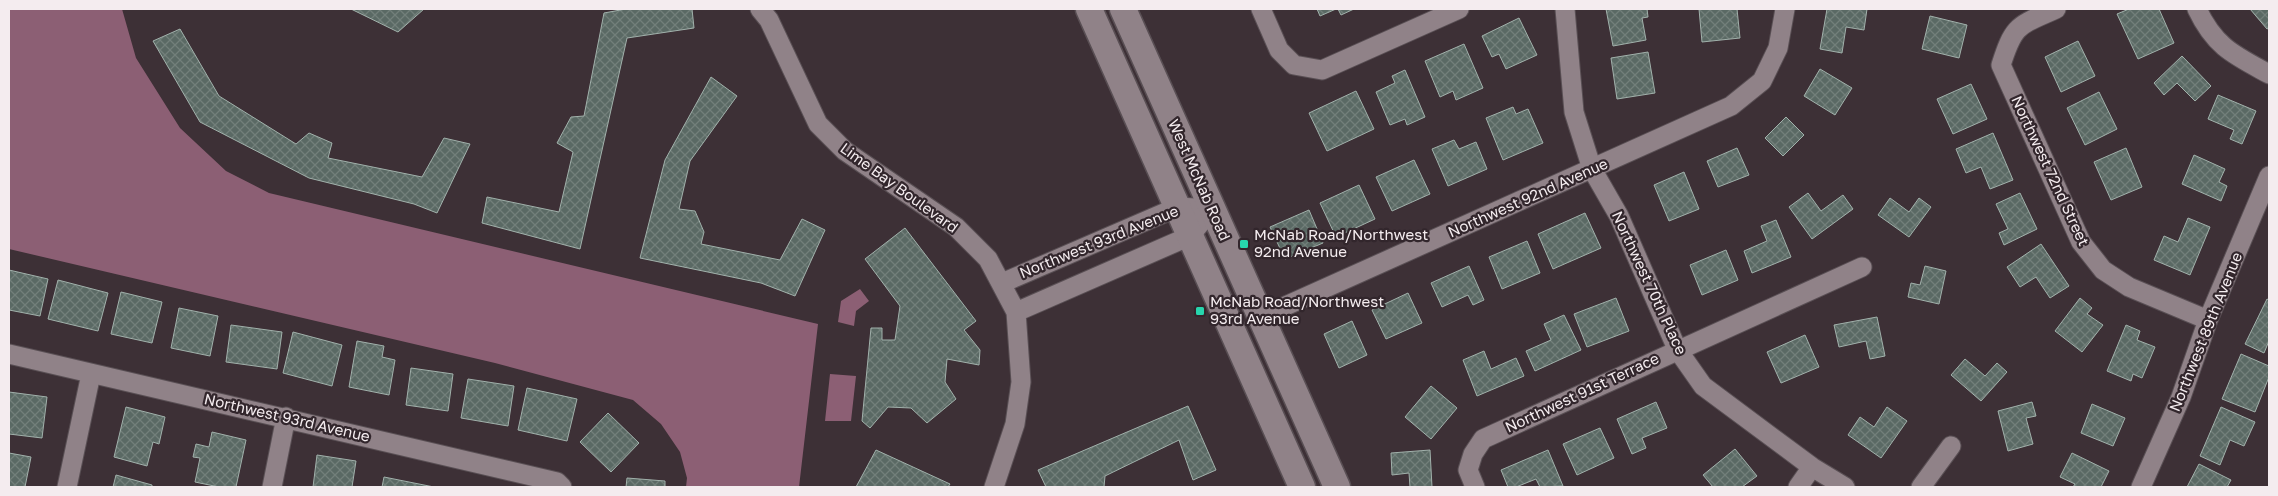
<svg xmlns="http://www.w3.org/2000/svg" width="2278" height="496" viewBox="0 0 2278 496" font-family="'Golos Text',sans-serif">
	<style>
		.water { fill: #8c5f74 }
		.building { fill: url(#building-cross-hatch); stroke: #a1b1ab }
		.lines { fill: none; stroke-linecap: round; stroke-linejoin: round }
		.minor-casing { stroke: #594f54; stroke-width: 21 }
		.secondary-casing { stroke: #594f54; stroke-width: 29 }
		.minor { stroke: #908288; stroke-width: 19 }
		.secondary { stroke: #908288; stroke-width: 26 }
		.poi-dot { fill: #27d5ad; stroke: #32262c; stroke-width: 2 }
		.labels { text-anchor: middle; stroke-width: 4.5; stroke-linejoin: round; paint-order: stroke }
		.street-label { font-size: 15px; fill: #f4ecef; stroke: #32262c }
		.poi-label { font-size: 15px; fill: #f4ecef; stroke: #32262c; text-anchor: start }
	</style>
	<defs>
		<pattern id="building-cross-hatch" width="8" height="8" patternUnits="userSpaceOnUse" patternTransform="scale(1.25)"><rect width="8" height="8" fill="#5a6964"/><path d="M0 0l8 8M0 8l8-8" fill="none" stroke="#727f7a"/></pattern>
	</defs>
	<rect width="100%" height="100%" fill="#3d3036"/>
	<path class="water" d="M9,9H122L136,58L180,128L226,171L269,193L818,324L799,487H686L687,478L680,452L661,424L633,400L495,363L9,249Z
		M860,289L869,301L856,311L854,326L838,322L841,301Z
		M830,374L856,376L851,421H825Z"/>
	<path class="building" d="M351,9H424L398,32Z
		M626,9H692L694,28L627,38L580,249L482,223L487,197L559,212L573,152L557,143L571,117L584,116L604,13Z
		M1317,9H1336L1320,16Z
		M1338,9H1354L1341,15Z
		M1606,9H1647L1648,17L1642,18L1646,40L1613,46Z
		M1699,9H1737L1740,38L1702,42Z
		M1827,9H1867L1864,30L1846,27L1842,53L1820,49Z
		M2129,9H2159L2174,43L2138,59L2117,14Z
		M2250,9H2269V28L2267,29Z
		M1930,16L1967,25L1959,58L1922,49Z
		M1519,18L1537,55L1506,69L1499,54L1492,57L1482,36Z
		M180,29L219,96L296,144L309,133L332,143L328,158L422,177L444,138L470,144L437,213L414,204L309,178L200,122L153,41Z
		M2078,41L2095,76L2061,92L2045,57Z
		M1464,44L1483,88L1456,100L1453,91L1440,97L1425,61Z
		M1648,52L1655,93L1617,99L1611,58Z
		M2182,56L2211,86L2195,101L2177,83L2164,95L2154,83Z
		M1820,69L1852,88L1835,115L1804,96Z
		M1405,70L1425,117L1407,125L1405,119L1390,125L1376,92L1395,83L1392,76Z
		M711,77L737,96L690,161L679,209L695,211L704,232L701,244L780,260L802,219L825,230L795,296L761,283L640,258L665,160Z
		M1971,84L1987,119L1953,134L1937,99Z
		M1356,91L1374,129L1327,151L1309,113Z
		M2099,92L2117,129L2085,145L2067,108Z
		M2218,95L2256,111L2242,144L2230,139L2234,130L2208,119Z
		M1513,107L1516,114L1528,109L1543,143L1503,160L1486,118Z
		M1786,117L1804,135L1783,156L1765,138Z
		M1993,133L2013,180L1990,189L1981,167L1966,173L1956,149Z
		M1454,140L1459,149L1476,142L1487,169L1448,186L1432,149Z
		M1737,148L1749,175L1718,187L1707,161Z
		M2126,148L2142,187L2111,200L2094,162Z
		M2194,155L2225,169L2219,182L2227,186L2221,201L2182,184Z
		M1414,160L1430,194L1392,211L1376,177Z
		M1684,172L1699,209L1669,221L1654,185Z
		M1359,185L1375,219L1336,237L1320,203Z
		M1808,193L1821,211L1843,195L1853,209L1812,239L1789,207Z
		M2020,193L2037,229L2004,245L1999,233L2008,229L1996,204Z
		M1890,198L1909,212L1919,198L1931,207L1909,237L1878,215Z
		M1309,210L1323,243L1285,259L1270,227Z
		M1585,213L1601,248L1553,269L1538,234Z
		M2188,218L2210,227L2190,275L2154,260L2164,236L2178,242Z
		M1776,220L1791,257L1752,273L1744,251L1767,241L1761,226Z
		M905,228L976,321L964,330L980,350L979,365L947,359L945,382L956,399L927,423L911,408L888,407L870,428L862,421L871,328H882V340H895L900,306L865,259Z
		M1527,241L1540,273L1502,289L1489,257Z
		M2041,244L2069,286L2050,298L2036,277L2020,287L2007,267Z
		M1726,250L1738,280L1702,295L1690,265Z
		M1469,266L1484,300L1473,305L1468,295L1442,307L1431,283Z
		M1925,266L1946,271L1939,304L1908,297L1911,283L1920,285Z
		M9,270L48,279L40,316L9,310Z
		M58,280L108,293L98,331L48,319Z
		M121,292L162,302L152,343L111,334Z
		M1408,293L1422,323L1386,339L1372,310Z
		M1616,298L1629,331L1587,347L1574,314Z
		M2080,298L2092,308L2087,314L2103,325L2082,352L2055,331Z
		M2267,299L2269,300V341L2264,353L2245,344Z
		M179,308L218,316L210,356L171,348Z
		M1564,315L1581,350L1535,371L1526,351L1551,340L1544,324Z
		M1877,317L1885,356L1870,359L1866,341L1839,347L1834,325Z
		M1352,321L1367,355L1339,368L1324,334Z
		M231,325L282,332L277,369L226,362Z
		M2126,325L2140,331L2137,340L2155,347L2142,378L2133,374L2131,381L2107,371Z
		M293,332L342,345L332,386L283,373Z
		M1805,335L1819,367L1781,383L1767,352Z
		M357,341L384,346L382,357L395,360L389,395L349,387Z
		M1484,351L1491,369L1516,358L1524,376L1477,396L1463,360Z
		M2241,354L2269,366V377L2255,412L2222,399Z
		M1965,359L1985,376L1997,363L2007,372L1981,401L1951,375Z
		M411,368L453,374L448,411L406,405Z
		M468,379L514,386L508,426L461,418Z
		M1431,386L1457,408L1431,439L1405,417Z
		M527,388L577,399L567,441L518,430Z
		M9,392L47,397L42,438L9,434Z
		M1656,402L1667,428L1642,438L1646,448L1632,454L1617,419Z
		M2032,402L2036,416L2026,418L2033,444L2008,451L1998,411Z
		M2092,404L2125,418L2113,446L2081,433Z
		M1188,406L1216,470L1193,480L1179,440L1105,476L1104,487H1046L1038,470Z
		M126,407L165,417L159,444L153,442L147,466L114,457Z
		M1887,407L1907,421L1881,458L1848,435L1860,417L1874,427Z
		M2221,407L2255,422L2244,446L2230,440L2220,465L2200,456Z
		M608,413L639,443L611,472L580,442Z
		M1600,428L1614,458L1577,475L1563,444Z
		M212,432L246,440L236,487H219L195,482L200,458L193,457L196,444L209,447Z
		M1735,449L1757,476L1742,487H1713L1703,475Z
		M876,450L950,484L948,487H856Z
		M1430,450L1432,487H1410L1409,473L1392,475L1391,453Z
		M1548,450L1563,486L1540,487L1536,479L1516,487H1508L1501,470Z
		M9,453L31,457L25,487H9Z
		M2072,453L2109,471L2101,487H2073L2075,484L2060,477Z
		M317,455L356,461L352,487H313Z
		M2199,464L2231,480L2227,487H2187Z
		M116,475L152,485V487H113Z
		M384,477L434,487H382Z
		M627,478L665,481V487H626Z"/>
	<g class="lines">
		<g class="minor-casing">
			<path id="minor" d="M760,9L769,20L818,124L845,151L956,227L988,259L1016,312L1021,382L1015,424L994,487
				M1261,9L1279,50L1294,65L1322,70L1459,9
				M1565,9L1574,112L1592,169L1619,216L1677,349L1703,386L1812,467L1845,487
				M2056,9C2018,26 2014,24 2001,65L2081,242L2103,270L2129,287L2208,320
				M2197,9C2215,47 2234,55 2269,74
				M1002,283L1178,207L1212,209
				M1016,312L1190,236L1212,209
				M1261,317L1731,106L1762,81L1778,48L1785,9
				M9,354L557,482L562,487
				M67,487L91,374
				M272,487L286,417
				M1475,487L1468,470L1473,454L1483,439L1862,267
				M1798,487L1812,467
				M1921,487L1951,446
				M2141,487L2181,397L2208,320L2269,176"/>
		</g>
		<g class="secondary-casing">
			<path id="secondary" d="M1089,9L1302,487
				M1123,9L1337,487"/>
		</g>
		<use href="#minor" class="minor"/>
		<use href="#secondary" class="secondary"/>
	</g>
	<g class="poi-dot">
		<rect x="1239" y="239" width="10" height="10" rx="2.5"/>
		<rect x="1195" y="306" width="10" height="10" rx="2.5"/>
	</g>
	<g class="labels">
		<g class="street-label">
			<text transform="translate(2050 171) rotate(65)" y="5">Northwest 72nd Street</text>
			<text transform="translate(1199 180) rotate(66)" y="5">West McNab Road</text>
			<text transform="translate(899 188) rotate(36)" y="5">Lime Bay Boulevard</text>
			<text transform="translate(1528 198) rotate(-24)" y="5">Northwest 92nd Avenue</text>
			<text transform="translate(1099 242) rotate(-22)" y="5">Northwest 93rd Avenue</text>
			<text transform="translate(1649 283) rotate(65)" y="5">Northwest 70th Place</text>
			<text transform="translate(2206 332) rotate(-68)" y="5">Northwest 89th Avenue</text>
			<text transform="translate(1582 393) rotate(-25)" y="5">Northwest 91st Terrace</text>
			<text transform="translate(287 418) rotate(13)" y="5">Northwest 93rd Avenue</text>
		</g>
		<g class="poi-label">
			<text x="1254" y="240">McNab Road/Northwest<tspan x="1254" dy="17">92nd Avenue</tspan></text>
			<text x="1210" y="307">McNab Road/Northwest<tspan x="1210" dy="17">93rd Avenue</tspan></text>
		</g>
	</g>
	<rect width="2278" height="496" fill="none" stroke="#f4ecef" stroke-width="20"/>
</svg>
